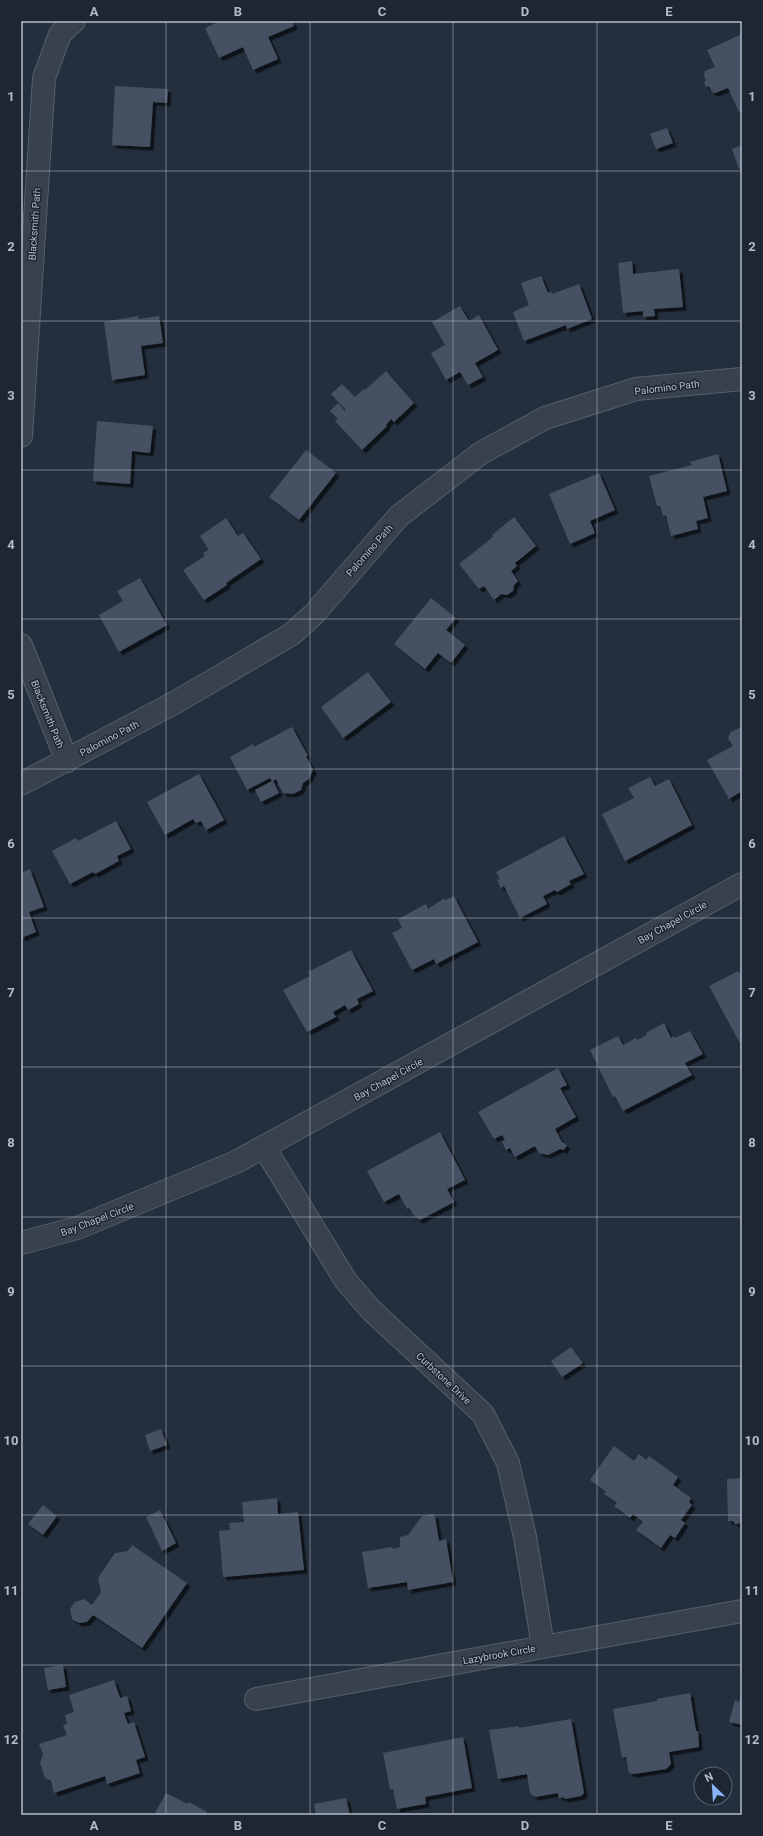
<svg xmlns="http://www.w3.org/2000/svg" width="763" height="1836" viewBox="0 0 763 1836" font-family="Roboto,sans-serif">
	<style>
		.building { fill: #455162; filter: url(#shadow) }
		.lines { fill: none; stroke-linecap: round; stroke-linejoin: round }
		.street-casing { stroke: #565f6c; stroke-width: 24 }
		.street { stroke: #38414e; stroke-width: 22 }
		.grid { fill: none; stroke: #b4bcc9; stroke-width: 1; stroke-opacity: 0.55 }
		.labels { text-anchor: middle; stroke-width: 3; stroke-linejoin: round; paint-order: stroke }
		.street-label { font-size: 10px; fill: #b4bcc9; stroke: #1d2633 }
		.neatline { fill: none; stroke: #b4bcc9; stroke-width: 1.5 }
		.grid-label { font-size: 13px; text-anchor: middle; font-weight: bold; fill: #b4bcc9 }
	</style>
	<defs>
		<filter id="shadow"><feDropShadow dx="3.5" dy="3.5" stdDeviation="0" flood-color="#0009"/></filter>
	</defs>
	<rect width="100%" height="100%" fill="#242f3e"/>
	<path class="building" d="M220,21H292L294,26L268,37L278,59L253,70L243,47L219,58L205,28Z
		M742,34V111L739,112L728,88L715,93L712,92L709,86L706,87L704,82L706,81L704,75L705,71L715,67L707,50Z
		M115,86L168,89L167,103L153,102L150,147L112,145Z
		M667,128L673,143L656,149L650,134Z
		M742,145V168L739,169L732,149Z
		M632,261L633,274L679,269L683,307L654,309L655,316L643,317V311L623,313L618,263Z
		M541,276L548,293L551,291L552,294L579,284L592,319L567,329L566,325L524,341L513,312L529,305L521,283Z
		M460,306L469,321L479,315L498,350L475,363L483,377L468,385L460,372L446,380L431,353L445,345L432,322Z
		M138,316L139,319L159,316L163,343L141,346L145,375L112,380L104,322Z
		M386,371L414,403L394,422L391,419L386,425L387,426L362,450L335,421L338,419L330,411L338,403L345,411L346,410L331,394L342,384L355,397L364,389L365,390Z
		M97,421L153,426L150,453L132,451L130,484L93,481Z
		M306,450L336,473L299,520L269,497Z
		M718,454L727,491L703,497L708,518L696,521L698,529L671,536L666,515L663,516L660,506H657L649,476L692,465L690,462Z
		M599,473L615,510L590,521L595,533L570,544L549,494Z
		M514,517L536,546L515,563L517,566L511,571L518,581L514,585L513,591L507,595L501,594L494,600L484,586L479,589L459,564L493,537L492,535Z
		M226,518L238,536L243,533L261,559L226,583L227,585L204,600L183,570L205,556L203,553L209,550L200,536Z
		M140,578L167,625L119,652L99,615L123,601L117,591Z
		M431,598L456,618L446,630L465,645L451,663L438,653L425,669L394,644Z
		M368,672L391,702L343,738L321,707Z
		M292,727L308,756H306L313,770L309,779L303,783L301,790L293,794L283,793L276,779L273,781L279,793L261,802L255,790L272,781L270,778L247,790L230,757L253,744L254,747Z
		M741,727H742V791L729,799L707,760L733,746L728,738L731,732Z
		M199,774L224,820L206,830L201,821L196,823L193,819L165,835L147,802Z
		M650,777L655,786L669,779L692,825L625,861L602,814L634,798L628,788Z
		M116,821L131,849L117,856L119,861L95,874L93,872L70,884L52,851L76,838L78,841Z
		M564,836L584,874L569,881L571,884L557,892L555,890L543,896L547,904L520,918L504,886L501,888L497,880L500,879L496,872Z
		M30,869L44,907L29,912L36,932L21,938V873Z
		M454,896L478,942L436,964L434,959L412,970L392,933L402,928L398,919L426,904L428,909L443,899L446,900Z
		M351,950L373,991L357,999L359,1004L348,1010L345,1005L333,1012L336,1017L307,1032L283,990L310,976L308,972Z
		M738,971L742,977V1047L709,986Z
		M664,1023L671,1038L674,1036L675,1038L690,1031L703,1054L685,1063L692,1075L623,1111L615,1096L613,1097L590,1050L618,1036L623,1045L636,1038L637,1040L647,1035L646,1033Z
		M558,1068L567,1085L560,1088L576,1117L555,1129L562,1142L567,1145L564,1150L560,1149L548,1155L539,1153L535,1146L515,1157L510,1148L506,1150L502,1142L505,1140L502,1135L494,1139L478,1112Z
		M440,1132L465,1180L447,1189L454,1202L420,1220L415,1217L409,1208L407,1209L399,1194L384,1202L367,1171Z
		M571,1347L583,1363L562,1377L551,1361Z
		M161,1429L167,1445L150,1451L145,1435Z
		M614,1446L634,1461L639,1454L646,1460L649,1456L678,1477L673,1485L691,1498L689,1502L692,1505L681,1520L685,1523L675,1538L670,1535L661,1548L636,1530L643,1522L633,1514L630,1518L614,1506L617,1503L604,1494L606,1492L590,1480Z
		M742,1478V1523L735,1524L733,1521H728L727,1479Z
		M277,1498L278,1514L298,1512L304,1570L223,1577L219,1531L230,1530L229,1523L244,1522L242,1502Z
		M43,1505L57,1516L43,1535L28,1524Z
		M160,1510L176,1543L162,1551L146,1517Z
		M432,1514L435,1516L439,1541L446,1539L453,1582L408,1590L407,1582L368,1588L362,1552L392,1547L393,1549L400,1547V1537L408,1535L422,1516Z
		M132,1545L187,1583L142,1648L93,1615L87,1622L79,1623L72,1619L70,1609L75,1602L84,1599L92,1605L101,1592L98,1578L115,1553L128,1551Z
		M63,1665L66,1687L48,1690L44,1668Z
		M114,1680L120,1698L127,1696L131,1711L124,1713L128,1724L134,1722L145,1757L136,1760L140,1773L107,1784L105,1776L54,1793L51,1781L45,1778L40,1763L43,1754L39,1744L67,1735L63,1725L67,1724L65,1715L74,1712L69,1695Z
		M690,1693L696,1731H698L699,1747L669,1752L671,1764L666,1769L634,1774L629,1773L626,1757H622L613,1709L657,1701V1699Z
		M742,1693V1725L729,1722L735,1700L739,1702Z
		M571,1719L584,1793L581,1796L565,1799L563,1797L559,1798L558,1793L535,1797L530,1793L527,1774L498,1779L489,1730L519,1726V1728Z
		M463,1737L472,1788L425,1797L426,1804L397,1809L393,1789H390L383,1753Z
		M166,1793L188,1804L189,1802L207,1812L206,1815H154Z
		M346,1798L350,1815H316L314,1804Z"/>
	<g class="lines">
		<g class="street-casing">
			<path id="street" d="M21,436L44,78L60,34L74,21
				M21,645L67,761
				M21,784L176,702L292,634L314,614L399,516L481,453L545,418L636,389L742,379
				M264,1147L346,1281L371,1310L483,1414L508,1463L525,1537L543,1646
				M21,1243L77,1228L236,1162L742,884
				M256,1699L742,1611"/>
		</g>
		<use href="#street" class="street"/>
	</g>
	<path class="grid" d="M166,21V1815M310,21V1815M453,21V1815M597,21V1815M21,171H742M21,321H742M21,470H742M21,619H742M21,769H742M21,918H742M21,1067H742M21,1217H742M21,1366H742M21,1515H742M21,1665H742"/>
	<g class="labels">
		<g class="street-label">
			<text transform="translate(34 224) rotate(-86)" y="4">Blacksmith Path</text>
			<text transform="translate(667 387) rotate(-7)" y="4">Palomino Path</text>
			<text transform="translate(369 550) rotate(-49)" y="4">Palomino Path</text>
			<text transform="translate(48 714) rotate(68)" y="4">Blacksmith Path</text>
			<text transform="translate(109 738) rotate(-28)" y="4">Palomino Path</text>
			<text transform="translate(672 922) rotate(-29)" y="4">Bay Chapel Circle</text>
			<text transform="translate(388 1079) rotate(-29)" y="4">Bay Chapel Circle</text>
			<text transform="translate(97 1219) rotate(-21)" y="4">Bay Chapel Circle</text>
			<text transform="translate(444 1378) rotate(43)" y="4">Curbstone Drive</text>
			<text transform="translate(499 1654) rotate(-10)" y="4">Lazybrook Circle</text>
		</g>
	</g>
	<rect width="763" height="1836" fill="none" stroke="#1d2633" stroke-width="44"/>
	<g transform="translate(713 1786) rotate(335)"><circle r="19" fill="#1d2633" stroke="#59626f"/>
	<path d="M0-3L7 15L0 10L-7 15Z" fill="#8ab4f8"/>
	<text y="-6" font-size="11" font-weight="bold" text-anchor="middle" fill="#b4bcc9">N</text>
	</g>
	<rect x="22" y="22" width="719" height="1792" class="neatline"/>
	<g class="grid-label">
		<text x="94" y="16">A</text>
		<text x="238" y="16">B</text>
		<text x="382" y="16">C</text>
		<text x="525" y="16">D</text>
		<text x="669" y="16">E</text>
		<text x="11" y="101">1</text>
		<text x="752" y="101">1</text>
		<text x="11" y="251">2</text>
		<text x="752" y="251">2</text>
		<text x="11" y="400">3</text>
		<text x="752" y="400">3</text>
		<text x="11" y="549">4</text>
		<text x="752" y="549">4</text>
		<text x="11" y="699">5</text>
		<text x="752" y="699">5</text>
		<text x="11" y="848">6</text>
		<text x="752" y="848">6</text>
		<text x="11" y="997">7</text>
		<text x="752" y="997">7</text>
		<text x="11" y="1147">8</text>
		<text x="752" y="1147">8</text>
		<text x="11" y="1296">9</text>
		<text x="752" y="1296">9</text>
		<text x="11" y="1445">10</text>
		<text x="752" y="1445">10</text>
		<text x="11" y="1595">11</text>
		<text x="752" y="1595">11</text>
		<text x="11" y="1744">12</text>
		<text x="752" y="1744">12</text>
		<text x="94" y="1830">A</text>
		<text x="238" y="1830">B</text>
		<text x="382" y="1830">C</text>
		<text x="525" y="1830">D</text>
		<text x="669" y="1830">E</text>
	</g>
</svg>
